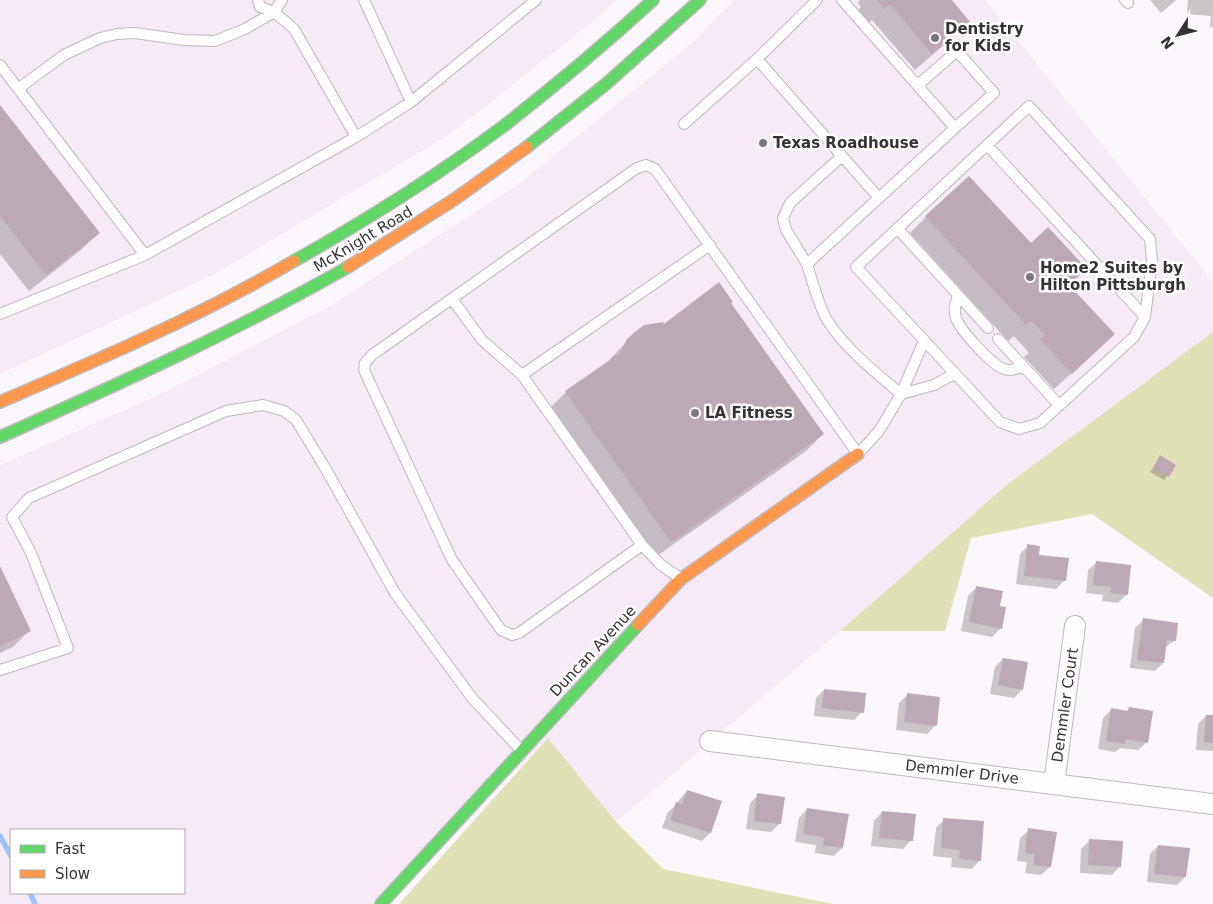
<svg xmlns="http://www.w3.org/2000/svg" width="1213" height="904" viewBox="0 0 1213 904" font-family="'DejaVu Sans',sans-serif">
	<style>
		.built { fill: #f5eaf6; fill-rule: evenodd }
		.green { fill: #e1e1b7 }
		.shadow { fill: #0003 }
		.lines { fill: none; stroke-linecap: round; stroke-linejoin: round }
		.stream { stroke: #9ec3f7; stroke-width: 5.5 }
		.building { fill: #bca9b5 }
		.lane-casing { stroke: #bdb9bd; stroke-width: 12 }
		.street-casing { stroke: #bdb9bd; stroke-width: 22 }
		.fast-casing { stroke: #bdb9bd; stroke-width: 14 }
		.slow-casing { stroke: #bdb9bd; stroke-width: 14 }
		.lane { stroke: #fffeff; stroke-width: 10 }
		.street { stroke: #fffeff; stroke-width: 20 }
		.fast { stroke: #63d668; stroke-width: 11 }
		.slow { stroke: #ff974d; stroke-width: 11 }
		.poi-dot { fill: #7b767b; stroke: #fff; stroke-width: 2 }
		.labels { text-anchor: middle; stroke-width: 5; stroke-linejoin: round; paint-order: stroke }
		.poi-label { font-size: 15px; font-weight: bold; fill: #353135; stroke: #fff; text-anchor: start }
		.street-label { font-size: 15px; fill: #353135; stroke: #fff }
	</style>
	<rect width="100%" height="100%" fill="#fcf7fc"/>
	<path class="built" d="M0,0H616L591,23L450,134L215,274L0,374Z
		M734,0H985L1213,282V332L1009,483L840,631L616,822L548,738L381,904H0V465L161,394L330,306L523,181L693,42ZM11,830H184V893H11Z"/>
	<path class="green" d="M1213,332V598L1092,514L971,538L945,631H840L1009,483Z
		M548,738L616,822L663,869L833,904H399Z"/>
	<path class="shadow" d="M860,0H950L969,21L952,38L915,70L872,20L867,25L856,12L861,7L858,3Z
		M1150,0H1176L1161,13Z
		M1188,0H1213V27H1210L1211,16L1187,14Z
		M0,107L98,233L81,250L29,291L0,254Z
		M926,217L1031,245L1085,269L1068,286L1096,351L1054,389L1024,357L1029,353L1014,336L1008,341L910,233Z
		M664,325L823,434L806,451L654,558L549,409L566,392L608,363L611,358L635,333Z
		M1161,457L1175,466L1164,480L1150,472Z
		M1028,546L1065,580L1056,589L1016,584L1020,554Z
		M1097,562L1127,594L1118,603L1102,601L1103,595L1086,593L1088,570Z
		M0,569L30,630L13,647L0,653Z
		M976,588L998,607L1001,628L992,637L961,631L968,596Z
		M1143,620L1175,640L1165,648L1163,663L1155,671L1130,668L1135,628Z
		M1003,659L1022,690L1014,698L990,694L995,667Z
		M824,690L862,712L854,720L814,716L816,698Z
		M908,694L936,725L927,734L896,730L899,703Z
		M1129,708L1147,742L1138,750L1120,748L1115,752L1098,749L1103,718L1112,709L1126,712Z
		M1206,716H1213V751L1196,750L1198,724Z
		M687,791L720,802L710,833L702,841L662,828L668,812L677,804L679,800Z
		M758,795L783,798L779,824L771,832L746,829L750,803Z
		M807,809L842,848L834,856L815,853L816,845L795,842L799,818Z
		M882,812L911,840L903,849L871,846L874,821Z
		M944,820L980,860L972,869L951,867L952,858L933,856L936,828Z
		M1029,830L1055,833L1050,867L1041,875L1025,873L1027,862L1017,861L1020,838Z
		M1090,840L1120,866L1112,875L1080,873L1081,849Z
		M1158,846L1185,877L1177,885L1147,882L1150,854Z"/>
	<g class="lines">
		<path class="stream" d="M0,836L11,856
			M30,893L35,904"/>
	</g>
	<path class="building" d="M877,0H952L970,22L932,54L890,4L884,9Z
		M0,105L100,233L46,275L0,216Z
		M969,176L1031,243L1048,227L1087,269L1069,285L1115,334L1072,374L1040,339L1045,335L1031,321L1026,325L925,216Z
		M719,282L733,302L731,303L824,434L671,542L565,391L620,353L627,339L635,332L644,325L663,322L664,324Z
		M1160,455L1176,465L1169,477L1153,468Z
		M1027,544L1040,546L1039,555L1069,558L1066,581L1024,576Z
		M1096,561L1131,565L1128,595L1110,593L1111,587L1093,585Z
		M0,566L31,631L0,646Z
		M976,586L1003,591L1000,606L1006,607L1002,629L969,622Z
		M1143,618L1178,623L1176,641L1167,640L1164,663L1137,660Z
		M1003,658L1028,662L1023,690L998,685Z
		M824,689L866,693L864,713L822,708Z
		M907,693L940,697L937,726L904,722Z
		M1129,707L1153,711L1148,743L1125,739V744L1106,741L1111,708L1128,711Z
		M1206,715H1213V743L1204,742Z
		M687,790L722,801L711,833L670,820L676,802L682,804Z
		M757,793L785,797L781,824L754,821Z
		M807,808L849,814L843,848L823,845L824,837L803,834Z
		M882,811L916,814L913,841L879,838Z
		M943,818L984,821L981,861L959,859L960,850L941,848Z
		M1028,828L1057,832L1051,867L1033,865L1035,854L1025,853Z
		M1089,839L1123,841L1121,867L1088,865Z
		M1158,845L1190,848L1186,877L1154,874Z"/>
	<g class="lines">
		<g class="lane-casing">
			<path id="lane" d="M258,0L260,7L274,12L294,29L356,137
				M364,0L411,102
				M842,0L955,128L807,264C812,280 820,311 829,323C847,350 876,373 901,394
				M1125,0L1128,3
				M757,59L817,0
				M0,65L145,255
				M918,85L957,51L994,93L955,128
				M19,88L64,55L100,38L117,34L135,33L184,40L215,41L245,29L274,12L282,0
				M1029,106L1150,239L1152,261L1145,317L1134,337L1040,423L1019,429L1000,422L856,267Z
				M684,124L757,59L842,156
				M987,145L1145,317
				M897,228L988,328
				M807,264L786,230L783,218L790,203L842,156L879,198
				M958,295C956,302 953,310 956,318C960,330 992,365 1004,369C1010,371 1018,369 1023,366
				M452,299L482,340L522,375L642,545L661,565L680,578
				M0,314L145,255L356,137L411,102L536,0
				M998,339L1059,405
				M522,375L710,245
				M901,394L934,385L954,374
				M642,545L519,633L512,635L501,630L452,560L364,370L365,363L372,355L637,168L646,165L655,169L858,454L879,431L901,394L924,341
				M0,670L68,648L31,553L12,517L29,498L226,411L263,405L284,411L296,420L327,471L395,593L472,698L520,749"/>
		</g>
		<g class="street-casing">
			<path id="street" d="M710,741L1213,804
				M1054,784L1075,626"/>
		</g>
		<g class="fast-casing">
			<path id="fast" d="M527,147L606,84L700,0
				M294,261C367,220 438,175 505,125C556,85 605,44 653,0
				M0,437C119,384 236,331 348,267
				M381,904L638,625"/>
		</g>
		<g class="slow-casing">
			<path id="slow" d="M348,267L455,199L527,147
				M0,402C100,359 200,316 294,261
				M638,625L681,579L858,454"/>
		</g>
		<use href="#lane" class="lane"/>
		<use href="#street" class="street"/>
		<use href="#fast" class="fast"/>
		<use href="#slow" class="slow"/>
	</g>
	<g class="poi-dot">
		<circle cx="935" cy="38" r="5"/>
		<circle cx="763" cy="143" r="5"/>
		<circle cx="1030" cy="277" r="5"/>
		<circle cx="695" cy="413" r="5"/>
	</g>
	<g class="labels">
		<g class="poi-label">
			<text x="945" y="34">Dentistry<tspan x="945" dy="17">for Kids</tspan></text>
			<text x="773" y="148">Texas Roadhouse</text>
			<text x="1040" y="273">Home2 Suites by<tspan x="1040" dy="17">Hilton Pittsburgh</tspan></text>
			<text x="705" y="418">LA Fitness</text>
		</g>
		<g class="street-label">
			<text transform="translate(363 239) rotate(-31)" y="5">McKnight Road</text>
			<text transform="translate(593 651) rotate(-47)" y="5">Duncan Avenue</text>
			<text transform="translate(1065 705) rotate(-82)" y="5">Demmler Court</text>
			<text transform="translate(962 772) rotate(7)" y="5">Demmler Drive</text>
		</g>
	</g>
	<rect x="10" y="829" width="175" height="65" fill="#ffffff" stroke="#aeadae"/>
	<rect x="20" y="845" width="25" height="8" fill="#63d668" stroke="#aeadae"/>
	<text x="55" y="854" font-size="15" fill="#353135">Fast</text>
	<rect x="20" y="870" width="25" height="8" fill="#ff974d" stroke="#aeadae"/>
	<text x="55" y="879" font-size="15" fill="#353135">Slow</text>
	<g transform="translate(1178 35) rotate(234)" stroke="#ffffff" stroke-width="4" paint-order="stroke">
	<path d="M0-4L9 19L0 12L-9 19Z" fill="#353135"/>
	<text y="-8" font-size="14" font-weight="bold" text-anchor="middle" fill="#353135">N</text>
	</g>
</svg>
